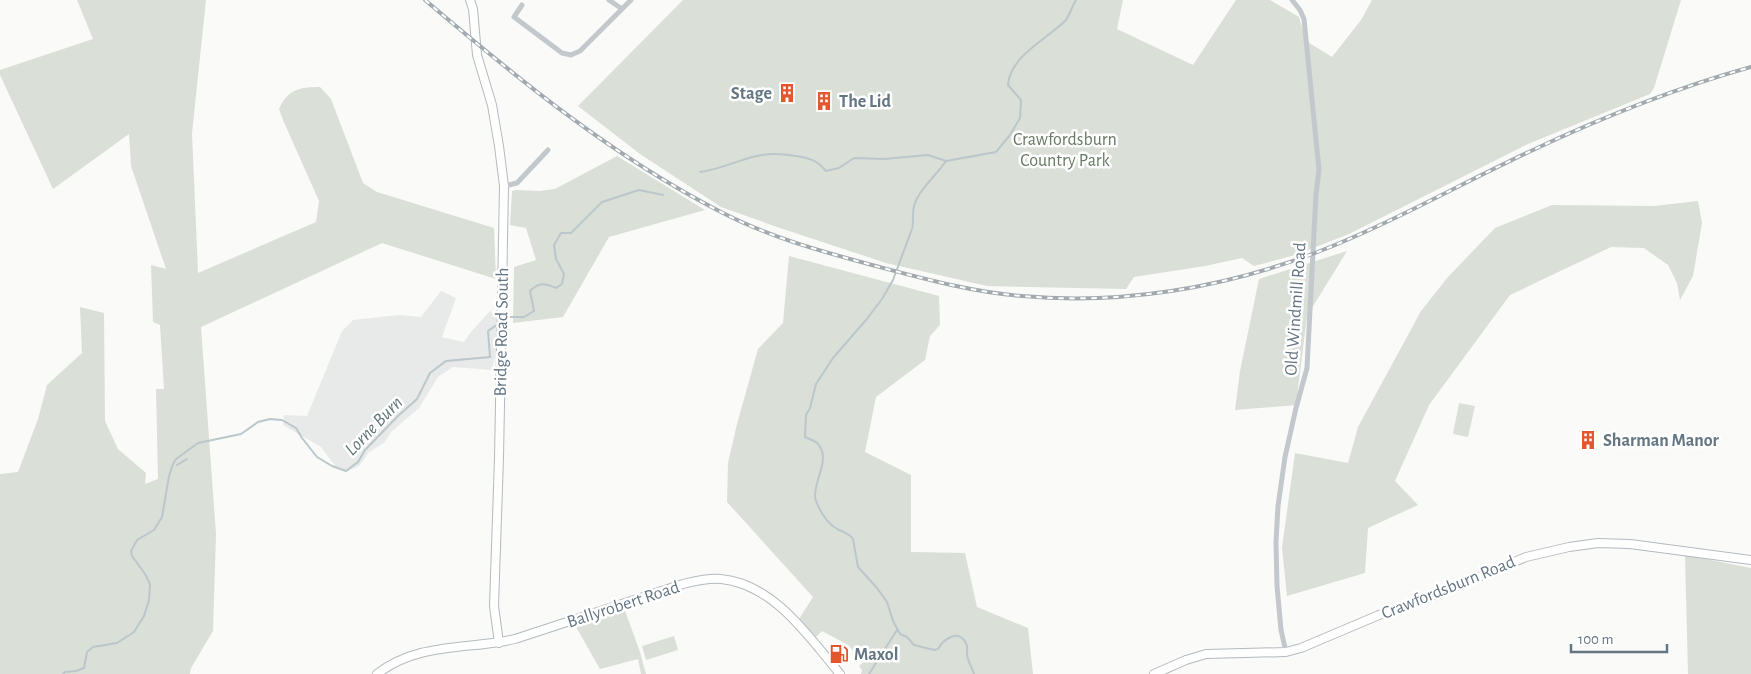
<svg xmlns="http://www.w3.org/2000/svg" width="1751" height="674" viewBox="0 0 1751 674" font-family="'Alegreya Sans',sans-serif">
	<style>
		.built { fill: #e8e9e9 }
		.green { fill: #dadfd7 }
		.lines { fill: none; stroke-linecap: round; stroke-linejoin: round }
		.stream { stroke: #bbc7cb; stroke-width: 2 }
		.secondary-casing { stroke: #b3babf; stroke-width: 10 }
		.street { stroke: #c3c8cc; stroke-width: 5 }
		.secondary { stroke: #fff; stroke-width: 8 }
		.rail-casing { stroke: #a2aab0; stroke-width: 4 }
		.rail { stroke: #fff; stroke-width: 2; stroke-dasharray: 5.5; stroke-linecap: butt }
		.labels { text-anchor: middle; stroke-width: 5; stroke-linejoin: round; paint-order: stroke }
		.poi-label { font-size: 18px; font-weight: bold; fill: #657683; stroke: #fff; text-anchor: start }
		.park-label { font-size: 18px; fill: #687a64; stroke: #fff }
		.street-label { font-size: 18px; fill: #657683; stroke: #fff }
		.water-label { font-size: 19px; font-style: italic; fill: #60757c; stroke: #fff }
	</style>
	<rect width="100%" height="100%" fill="#fafaf8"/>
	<path class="built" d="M441,291L456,298L442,337L464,342L471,332L490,311L496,313V353L492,370L453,367L438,377L419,408L391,432L384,443L369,452L359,466L346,472L336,467L321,447L283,425L284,415L307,416L342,331L353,320L399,315L421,317Z"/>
	<path class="green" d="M77,0H206L192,133L198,273L316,222L319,201L283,120L279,109C288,89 300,87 320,87L331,99L363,183L377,192L494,228L496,279L382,243L201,327L216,534L213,631L191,668L190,674H0V474L18,472L38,419L47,385L82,353L80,307L104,313L105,421L118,449L146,473L145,484L158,479L156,389H164L160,325L153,322L151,265L166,269L131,166L129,134L53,189L0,75V70L93,39Z
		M683,0H1123L1117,29L1193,65L1236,0H1270L1299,17L1306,41L1332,57L1361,20L1372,0H1681L1654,88L1650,94L1528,144L1349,234L1295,255L1254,266L1242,258L1205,266L1134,277L1126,289L987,286L886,263L777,227L721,207L640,154L578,106Z
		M617,156L705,210L609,237L563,317L513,323L514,267L536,260L526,228L510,225L512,191L516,190L540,191L555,189Z
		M1698,201L1702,223L1693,276L1680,300L1677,283L1668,265L1644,248L1611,247L1510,295L1429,405L1395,481L1418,505L1368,528L1365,573L1287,596L1282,548L1295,453L1348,463L1358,427L1421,311L1448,277L1495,228L1552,205L1654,206Z
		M1347,251L1307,316L1296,405L1235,410L1240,371L1259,279Z
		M789,256L939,296L940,325L930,336L925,360L876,397L865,452L911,475V552L965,553L977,607L1028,628L1033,674H861L862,670L859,666L864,662L848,645L822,631L815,638L799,619L813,597L727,502L728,463L737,424L758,349L783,323Z
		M1459,403L1475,406L1468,437L1453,434Z
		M1685,555L1751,568V674H1688Z
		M624,608L640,652L646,674H641L638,659L600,669L576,627Z
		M674,636L678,650L646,660L642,646Z"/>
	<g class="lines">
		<path class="stream" d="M946,161C936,176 919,189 914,206C912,213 914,221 912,229L893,280L882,299L866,320L833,358L816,384L810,408L806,415L805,437C809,439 816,441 818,444C831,459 814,480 815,497C815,500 818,505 819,508C823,516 829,524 837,529C843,532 849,533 853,539L858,567L877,588L887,602L893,621L900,634L907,637L914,645L934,650L938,649C943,640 958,628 966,643C968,647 967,650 967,655C968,661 972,668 974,674
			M700,172C726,169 750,153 776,154C783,154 789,155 796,156C809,158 817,160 826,171L839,168L854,158L885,159L928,155L946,161L996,152L1010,135L1020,118L1021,100L1008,85C1010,56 1047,39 1065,21C1070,15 1072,6 1076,0
			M504,319L507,317H524L534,311L530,291C539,282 545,283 556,288L562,284L564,274L556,259L554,245L561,233H571L602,202L639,190L663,195
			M177,465L187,459
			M63,674L65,672L76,671L84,668L87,652L93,647L117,643L134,632L144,616L149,600L150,584L145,574L132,556L131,551L137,540L154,530L162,517L169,476L173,464L176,459L198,443L241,434L258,422L270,419L282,420L296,428L302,438L317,457L332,466L346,471L358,462L365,450L398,416L417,399L430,373L446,361L490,357L488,331L498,324
			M869,674L897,630"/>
		<g class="secondary-casing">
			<path id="secondary" d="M470,0L473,9L477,55L492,105L499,146L504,186L499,458L494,606L499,643
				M377,674C418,642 467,650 515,639L683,584C695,581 708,578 721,579C774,584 809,637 840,674
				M1154,674L1186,660L1206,654L1286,652L1301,648L1379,615L1445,591L1526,557L1569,547L1598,543L1630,544L1751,560"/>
		</g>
		<path class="street" d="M609,0L622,9
			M522,5L514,17L562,53L571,55L580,51L631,0
			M504,186L517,183L548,150
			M1286,652L1281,630L1277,586L1276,542L1278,506L1285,457L1296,408L1307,368L1316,194L1319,170L1304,19L1300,10L1292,0"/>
		<use href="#secondary" class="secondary"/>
		<g class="rail-casing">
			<path id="rail" d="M425,0C518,79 612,156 721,212C769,237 820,251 872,265C921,278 971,292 1022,296C1121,305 1223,288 1315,253C1390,224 1460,184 1533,150C1603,117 1676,88 1751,67"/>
		</g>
		<use href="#rail" class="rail"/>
	</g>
	<defs>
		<g id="building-bare" transform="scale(1.5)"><path d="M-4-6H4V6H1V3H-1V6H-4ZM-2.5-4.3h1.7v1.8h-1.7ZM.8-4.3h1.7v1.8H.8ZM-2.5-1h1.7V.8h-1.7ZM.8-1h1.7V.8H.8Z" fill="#e4572e" stroke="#fff" stroke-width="2.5" paint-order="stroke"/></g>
		<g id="fuel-bare" transform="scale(1.5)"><path d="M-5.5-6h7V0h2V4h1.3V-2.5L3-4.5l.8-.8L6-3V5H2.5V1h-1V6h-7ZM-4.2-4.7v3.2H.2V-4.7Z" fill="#e4572e" stroke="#fff" stroke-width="2.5" paint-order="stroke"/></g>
	</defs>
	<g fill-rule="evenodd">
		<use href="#building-bare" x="787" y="93"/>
		<use href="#building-bare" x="824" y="101"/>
		<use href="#building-bare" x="1588" y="440"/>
		<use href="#fuel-bare" x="839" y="654"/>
	</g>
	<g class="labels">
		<g class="poi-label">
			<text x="772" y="99" text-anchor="end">Stage</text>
			<text x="839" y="107">The Lid</text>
			<text x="1603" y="446">Sharman Manor</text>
			<text x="854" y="660">Maxol</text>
		</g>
		<g class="park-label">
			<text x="1065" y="145">Crawfordsburn<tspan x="1065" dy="21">Country Park</tspan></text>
		</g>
		<g class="street-label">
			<text transform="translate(1295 309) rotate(-86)" y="6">Old Windmill Road</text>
			<text transform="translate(501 332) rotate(-89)" y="6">Bridge Road South</text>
			<text transform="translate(1448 587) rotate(-22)" y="6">Crawfordsburn Road</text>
			<text transform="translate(623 604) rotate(-18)" y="6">Ballyrobert Road</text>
		</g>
		<g class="water-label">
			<text transform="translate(373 425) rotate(-46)" y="7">Lorne Burn</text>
		</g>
	</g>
	<path d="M1571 644v8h96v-8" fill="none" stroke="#657683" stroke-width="2.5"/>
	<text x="1578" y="644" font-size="15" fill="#657683" stroke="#ffffff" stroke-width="4" paint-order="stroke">100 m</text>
</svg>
